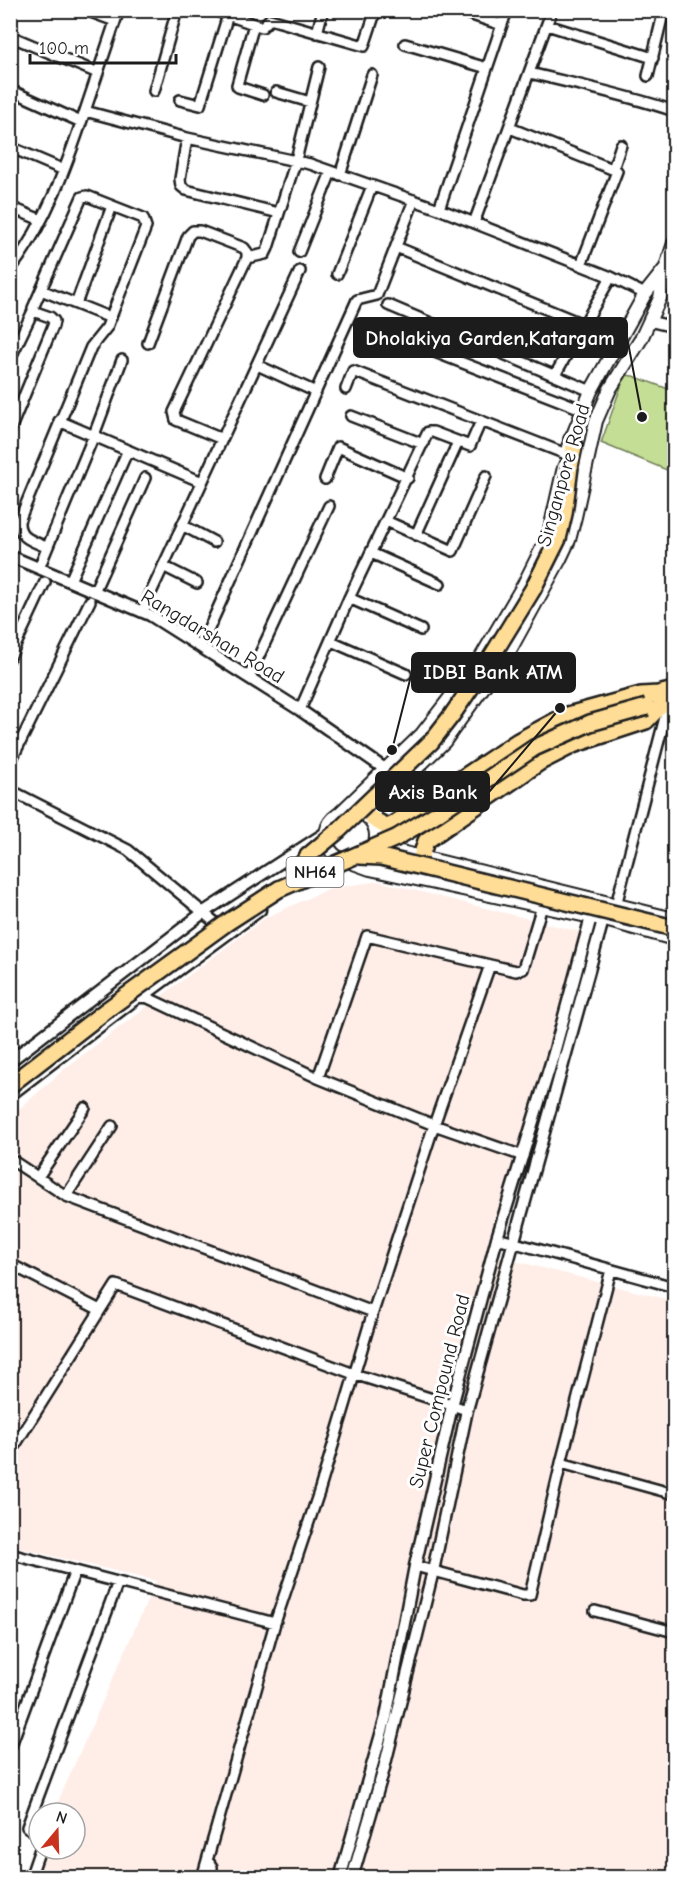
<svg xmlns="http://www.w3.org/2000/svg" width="685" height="1888" viewBox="0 0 685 1888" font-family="'Comic Neue',sans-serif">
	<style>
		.built { fill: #ffeee8 }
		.green { fill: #c4de95; stroke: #707d58; stroke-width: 1.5 }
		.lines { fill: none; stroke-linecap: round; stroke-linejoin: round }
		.minor-casing { stroke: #1c1c1c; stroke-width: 14 }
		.tertiary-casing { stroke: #1c1c1c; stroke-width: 15 }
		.secondary-casing { stroke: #1c1c1c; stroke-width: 16 }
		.trunk-casing { stroke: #1c1c1c; stroke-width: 20 }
		.minor { stroke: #fff; stroke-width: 9 }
		.tertiary { stroke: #fff; stroke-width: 10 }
		.secondary { stroke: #fff; stroke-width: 12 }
		.trunk { stroke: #ffdd96; stroke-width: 15 }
		.trunk-bridge-casing { stroke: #1c1c1c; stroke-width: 20; stroke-linecap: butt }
		.trunk-bridge { stroke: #ffdd96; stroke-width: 15 }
		.labels { text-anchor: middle; stroke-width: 6; stroke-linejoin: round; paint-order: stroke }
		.shield { fill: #fff; stroke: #606060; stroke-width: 1.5 }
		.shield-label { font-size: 18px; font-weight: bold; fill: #1c1c1c }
		.street-label { font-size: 20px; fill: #1c1c1c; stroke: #fff }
		.leader { fill: none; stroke: #1c1c1c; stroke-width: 2 }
		.callout-dot { fill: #1c1c1c; stroke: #fff; stroke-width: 2 }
		.callout { fill: #1c1c1c; stroke: #1c1c1c; stroke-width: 2 }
		.callout-label { font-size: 21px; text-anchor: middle; font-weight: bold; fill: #fff }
	</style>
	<rect width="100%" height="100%" fill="#fff"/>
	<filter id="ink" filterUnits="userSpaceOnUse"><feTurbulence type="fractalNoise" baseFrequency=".0167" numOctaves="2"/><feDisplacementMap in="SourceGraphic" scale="12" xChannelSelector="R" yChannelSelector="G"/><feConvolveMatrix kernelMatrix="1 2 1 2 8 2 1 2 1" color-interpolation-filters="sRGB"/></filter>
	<g filter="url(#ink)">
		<path class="built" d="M378,881L581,932L489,1253L519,1262L674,1301V1877H34L42,1849H75V1813H53L156,1581L11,1546V1116L68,1066L265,918L328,889Z"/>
		<path class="green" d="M625,375L633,376L674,391V473L601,443Z"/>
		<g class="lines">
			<g class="minor-casing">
				<path id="minor" d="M85,10L115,21
					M119,10L85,111L187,138L310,164L439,209L611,277L645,294
					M213,10L262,27L270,19L364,46L376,10
					M457,10L502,25
					M254,24L237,85L238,87L263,95
					M547,25L653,58
					M317,33L323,10
					M10,36L98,73
					M405,44L487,68
					M530,73C578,85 627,95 674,111
					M648,76L664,10
					M10,90L81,122
					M154,91L177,10
					M276,92L310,102
					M180,100L200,105L228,15
					M510,128L617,171L581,265
					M187,138L180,179L181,186L186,190L279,213
					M10,147L64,170
					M613,169L621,145
					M340,175L372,75
					M10,207L41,220
					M439,209L507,10
					M474,223L552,10
					M396,247L585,325
					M299,252L331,172
					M247,258L265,254L268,248L296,160L319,67
					M10,270C46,224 67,165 85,111
					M337,274L372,186
					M41,290L111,318
					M76,304L112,206
					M388,305L591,391
					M33,308L82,197L87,196L143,218L146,227L107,327L91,347L19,521C18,538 33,541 46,547
					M649,321L674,327
					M396,337L584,410
					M148,343L188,236L193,231H200L244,248L247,252V258L174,412L176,420L222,439
					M10,359L33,311L50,317L54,321L53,326L10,430
					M257,365L316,392
					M555,375L611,277
					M346,389L353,371L566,454
					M351,416L423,444
					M59,421L202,482
					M325,479L338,447L408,478
					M386,521L453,551L486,476
					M182,525L214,542
					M416,535L458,442
					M371,553L440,584
					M163,566L197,583
					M39,568L94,435L122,360
					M70,581L128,450
					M94,592L145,478
					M349,598L421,630
					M142,612L300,271
					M331,641L406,674
					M201,646L357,300L377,295L414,200
					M10,657L45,582
					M249,677L329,506
					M300,710L349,598L428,432H433L470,446L481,421
					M10,763L90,601
					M10,790L128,850L223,929
					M615,909L669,702
					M146,997L318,1078L434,1125L523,1156
					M318,1078L367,936L490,965
					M10,1159L66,1196L373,1312
					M38,1177L85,1108
					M66,1196L112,1126
					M497,1238L674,1287
					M10,1264L100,1310
					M10,1453L116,1285L354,1374L467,1410
					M561,1463L674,1494
					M10,1554L275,1623
					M415,1566L523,1595H530L561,1463L611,1270
					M595,1611L674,1632
					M10,1748L75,1571
					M39,1834L27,1827L118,1582
					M208,1861L212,1867V1878
					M30,1878L40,1849
					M202,1878L275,1623L319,1492L373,1312L434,1125L490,965L516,971L523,969L542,906"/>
			</g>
			<g class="tertiary-casing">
				<path id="tertiary" d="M10,556L150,615L300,710L385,769
					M143,996L260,910
					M10,1061L204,912L327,832
					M10,1095L138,997H146
					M340,1878L386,1717L415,1566L452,1406L497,1238L554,1053L591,917
					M352,1878L383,1772L433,1571L467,1410L603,920"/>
			</g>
			<g class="secondary-casing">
				<path id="secondary" d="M568,447L591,391L645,294L664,270
					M326 836a25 25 0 1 1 50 0a25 25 0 1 1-50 0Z
					M339,814L422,734L480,659L524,584L549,534L564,467
					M374,825L375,808L444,742L510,650L560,559L569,540L575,517L596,421L610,389L641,339L660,298L666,267L674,243
					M376,833L393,850L674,919
					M345,860L370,869L605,920L674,939"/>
			</g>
			<g class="trunk-casing">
				<path id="trunk" d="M570,467L574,448L572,440
					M373,819L387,827L392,825L518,741L555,721L568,715L641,695L658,694L674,690
					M421,857L426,841L540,762L573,745L646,721L663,703"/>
			</g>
			<use href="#minor" class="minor"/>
			<use href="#tertiary" class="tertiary"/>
			<use href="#secondary" class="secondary"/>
			<use href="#trunk" class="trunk"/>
			<g class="trunk-bridge-casing">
				<path id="trunk-bridge" d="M359,856L381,857L674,928
					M297,871L308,856L339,830L431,742L452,715L487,664L533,589L558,539L564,514L570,467
					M10,1085L108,1009L228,922L279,889L396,838L436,814L534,748L590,723L647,707"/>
			</g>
			<use href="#trunk-bridge" class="trunk-bridge"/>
		</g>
	</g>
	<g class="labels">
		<rect class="shield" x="286.5" y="857" width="57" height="30" rx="4.5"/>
		<g class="shield-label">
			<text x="315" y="878">NH64</text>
		</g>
		<g class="street-label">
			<text transform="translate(563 475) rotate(-74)" y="7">Singanpore Road</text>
			<text transform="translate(213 636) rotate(31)" y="7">Rangdarshan Road</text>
			<text transform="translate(439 1391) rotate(-76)" y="7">Super Compound Road</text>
		</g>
	</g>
	<path class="leader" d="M642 417L627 337M392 750L412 672M560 708L489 792"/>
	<g class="callout-dot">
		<circle cx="642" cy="417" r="6"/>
		<circle cx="392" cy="750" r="6"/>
		<circle cx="560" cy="708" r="6"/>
	</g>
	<g class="callout">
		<rect x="354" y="318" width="273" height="39" rx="6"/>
		<rect x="412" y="653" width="163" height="39" rx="6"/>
		<rect x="376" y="772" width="113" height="39" rx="6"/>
	</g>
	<g class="callout-label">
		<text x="490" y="345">Dholakiya Garden,Katargam</text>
		<text x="493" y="679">IDBI Bank ATM</text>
		<text x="433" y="799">Axis Bank</text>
	</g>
	<rect width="685" height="1888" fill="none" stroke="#fff" stroke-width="36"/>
	<rect x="18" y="18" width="649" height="1852" fill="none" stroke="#1c1c1c" stroke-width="2" filter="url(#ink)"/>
	<g transform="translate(57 1831) rotate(19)"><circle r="28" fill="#ffffff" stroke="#a4a4a4" stroke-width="1.5"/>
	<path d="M0-4.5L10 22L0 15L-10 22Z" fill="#c8321e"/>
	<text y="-9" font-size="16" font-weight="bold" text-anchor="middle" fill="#1c1c1c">N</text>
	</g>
	<path d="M30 54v9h146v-9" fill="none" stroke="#1c1c1c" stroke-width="3"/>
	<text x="39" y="54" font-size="18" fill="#1c1c1c" stroke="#ffffff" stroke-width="4.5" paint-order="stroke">100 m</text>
</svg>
